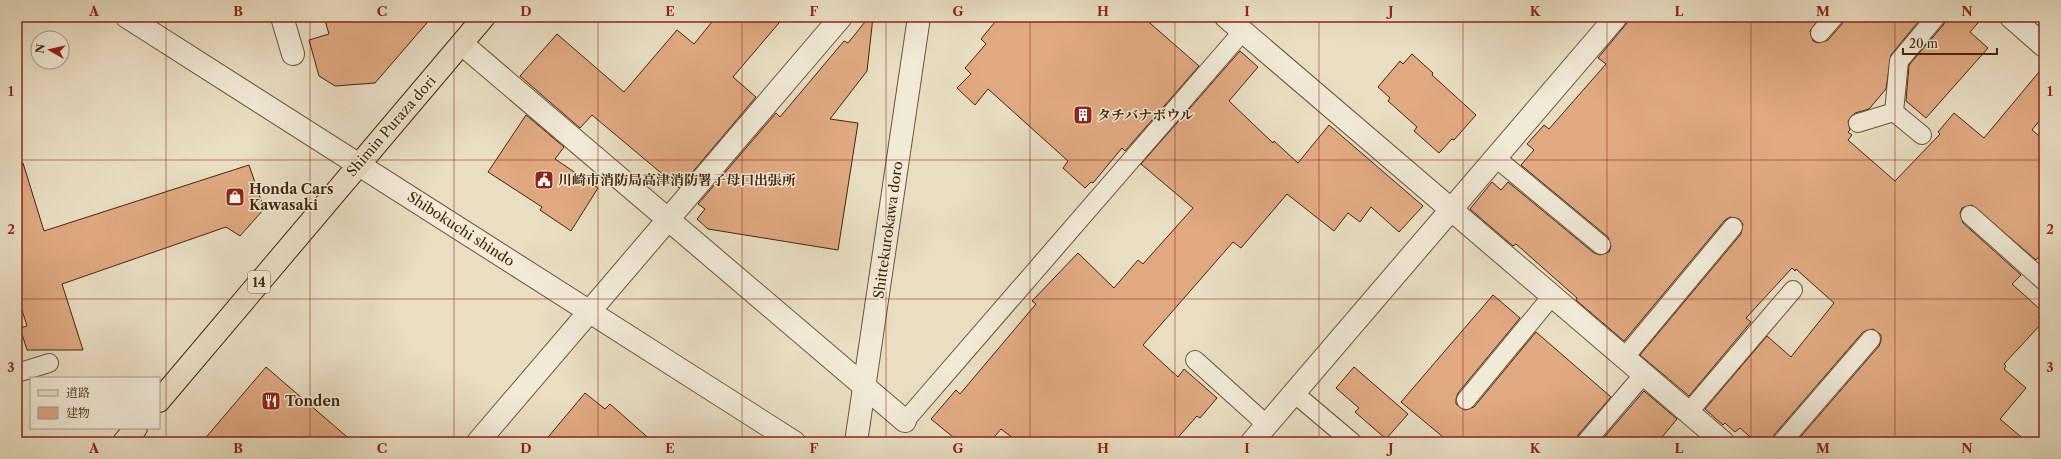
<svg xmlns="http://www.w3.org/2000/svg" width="2061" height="459" viewBox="0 0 2061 459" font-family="'Libre Caslon Text','Noto Serif JP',serif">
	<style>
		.building { fill: #e0a982; stroke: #44260d }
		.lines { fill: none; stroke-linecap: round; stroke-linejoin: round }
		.service-casing { stroke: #6d543a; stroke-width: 20 }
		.minor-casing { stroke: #6d543a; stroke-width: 24 }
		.tertiary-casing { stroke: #6d543a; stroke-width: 24 }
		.primary-casing { stroke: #44260d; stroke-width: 24 }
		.service { stroke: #f1ead7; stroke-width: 18 }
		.minor { stroke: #f1ead7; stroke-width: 22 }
		.tertiary { stroke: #f1ead7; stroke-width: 22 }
		.primary { stroke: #e9dec2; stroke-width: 22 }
		.grid { fill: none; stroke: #8f2418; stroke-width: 1; stroke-opacity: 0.55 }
		.labels { text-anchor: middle; stroke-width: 3; stroke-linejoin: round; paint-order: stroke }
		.shield { fill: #f1ead7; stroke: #78614a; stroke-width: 1 }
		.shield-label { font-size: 13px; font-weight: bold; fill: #44260d }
		.poi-label { font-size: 14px; font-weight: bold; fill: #44260d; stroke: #f1ead7; text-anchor: start }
		.street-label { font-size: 14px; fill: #44260d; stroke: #f1ead7 }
		.neatline { fill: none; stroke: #8f2418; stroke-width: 1.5 }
		.grid-label { font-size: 13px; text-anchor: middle; font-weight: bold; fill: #8f2418 }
	</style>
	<rect width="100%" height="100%" fill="#e9dec2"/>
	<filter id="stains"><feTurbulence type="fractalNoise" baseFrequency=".005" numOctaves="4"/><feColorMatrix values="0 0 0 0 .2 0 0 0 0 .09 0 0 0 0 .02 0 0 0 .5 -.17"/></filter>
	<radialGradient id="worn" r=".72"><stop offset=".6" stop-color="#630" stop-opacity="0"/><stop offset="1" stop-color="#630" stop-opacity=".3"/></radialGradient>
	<path class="building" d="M324,17H432L375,83L335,86L319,76L309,40L329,34Z
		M716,17H784L733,77L756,97L679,188L592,115L580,128L520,76L557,34L624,92L677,30L694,44Z
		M869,17H873L867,71L830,119L858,123L838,250L708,229L697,219L705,209L698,204L776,113L780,117L844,41L848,43Z
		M999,17H1143L1199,66L1125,151L1122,148L1093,183L1091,182L1085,188L1063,168L1068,161L988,89L975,105L957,88L971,74L965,68L986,44L981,39Z
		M1632,17H1820L1810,31L1813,41L1818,43L1828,40L1842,24L1844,17H1922L1891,55L1886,89L1869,109L1855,113L1848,121L1850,130L1848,132L1852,135L1848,140L1895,181L1940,134L1938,132L1954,113L1984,138L2044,66V115L2032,130L2044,140V251L2036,260L1972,205L1962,208L1960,213L1963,223L2021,275L2012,284L2043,312L2038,318L2043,322L2004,364L2006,366L2004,369L2026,388L2000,419L2027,442H1796L1879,346L1881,341V335L1873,329L1863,332L1774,435L1772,442H1756L1740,428L1735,432L1725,423L1723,425L1705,409L1767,336L1791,357L1834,303L1796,269L1795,271L1792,268L1746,318L1751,322L1689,396L1640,355L1741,234L1743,224L1739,219L1730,217L1725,220L1624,341L1576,300L1577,298L1516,244L1513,246L1470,209L1492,182L1501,190L1508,182L1594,253L1600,255L1609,252L1611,246L1608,237L1521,165L1534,150L1527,144L1544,125L1549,129L1606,64L1598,58Z
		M1946,17H1983L1970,32L1988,48L1926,118L1906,101L1909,65L1944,24Z
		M1240,51L1258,67L1229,101L1273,143L1274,141L1298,163L1329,125L1423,206L1399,232L1371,207L1360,222L1348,213L1334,231L1287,194L1241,248L1233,242L1143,345L1178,377L1184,369L1217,398L1200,418L1197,416L1174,442H1018L1001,429L990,442H959L931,419L956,390L960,394L1036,304L1032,301L1078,253L1114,288L1138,260L1143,264L1193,208L1141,164Z
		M1412,54L1433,73L1432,75L1476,115L1454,140L1452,139L1439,153L1414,131L1417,127L1388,101L1390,98L1378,87L1400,61L1403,64Z
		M526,115L564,147L555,159L598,188L571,231L540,210L542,207L488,172Z
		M17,163H23L44,231L249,165L264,209L240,236L226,227L62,284L83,350H27L20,328L27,326L17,294Z
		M1493,295L1520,318L1458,393L1456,399V404L1465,410L1474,407L1536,332L1611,397L1578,435L1576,442H1449L1401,402Z
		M266,367L353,442H202Z
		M1354,367L1408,414L1386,439L1355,412L1359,408L1336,388Z
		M1644,391L1677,419L1658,442H1600Z
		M585,393L605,409L610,404L653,442H544Z"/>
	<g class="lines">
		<g class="service-casing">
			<path id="service" d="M1820,33L1834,17
				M1894,112L1899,61L1936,17
				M1858,123L1894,112L1922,135
				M1496,158L1601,245
				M1970,215L2044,281
				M1624,358L1733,227
				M1195,360L1267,425
				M17,373L49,363
				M1294,393L1352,442
				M1466,400L1552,296
				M1688,413L1793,290
				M905,421L1243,31
				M1586,442L1643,375
				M1782,442L1871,339"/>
		</g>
		<g class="minor-casing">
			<path id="minor" d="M282,17L293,54
				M1226,17L1723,442
				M2011,17L2044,46
				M462,44L905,421
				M478,442L841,17
				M1252,442L1616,17"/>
		</g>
		<g class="tertiary-casing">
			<path id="tertiary" d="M127,17L794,442
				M856,442L919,17"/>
		</g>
		<g class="primary-casing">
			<path id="primary" d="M159,401L484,17
				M124,442L136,428"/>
		</g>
		<use href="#service" class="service"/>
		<use href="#minor" class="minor"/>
		<use href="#tertiary" class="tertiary"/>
		<use href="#primary" class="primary"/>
	</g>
	<path class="grid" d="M166,17V442M310,17V442M454,17V442M598,17V442M742,17V442M886,17V442M1030,17V442M1175,17V442M1319,17V442M1463,17V442M1607,17V442M1751,17V442M1895,17V442M17,160H2044M17,299H2044"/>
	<defs>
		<g id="building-square" transform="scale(1)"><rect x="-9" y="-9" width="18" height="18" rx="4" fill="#8f2418" stroke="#f1ead7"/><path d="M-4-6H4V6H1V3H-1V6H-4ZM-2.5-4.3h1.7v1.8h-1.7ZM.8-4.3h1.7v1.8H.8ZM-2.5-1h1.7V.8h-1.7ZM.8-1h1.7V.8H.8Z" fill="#fff"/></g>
		<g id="civic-square" transform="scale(1)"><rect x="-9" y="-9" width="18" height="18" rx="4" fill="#8f2418" stroke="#f1ead7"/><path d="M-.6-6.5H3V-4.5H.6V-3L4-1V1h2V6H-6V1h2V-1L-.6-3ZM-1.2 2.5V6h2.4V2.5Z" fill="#fff"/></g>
		<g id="shop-square" transform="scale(1)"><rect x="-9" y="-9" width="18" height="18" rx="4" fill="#8f2418" stroke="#f1ead7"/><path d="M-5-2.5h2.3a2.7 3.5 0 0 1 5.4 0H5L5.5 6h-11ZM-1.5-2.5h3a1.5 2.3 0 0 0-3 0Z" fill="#fff"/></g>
		<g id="restaurant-square" transform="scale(1)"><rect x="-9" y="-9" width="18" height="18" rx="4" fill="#8f2418" stroke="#f1ead7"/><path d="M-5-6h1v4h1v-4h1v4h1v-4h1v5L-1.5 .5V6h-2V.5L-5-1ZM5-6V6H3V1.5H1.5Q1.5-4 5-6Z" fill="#fff"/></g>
	</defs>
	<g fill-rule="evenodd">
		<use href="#building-square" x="1083" y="115"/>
		<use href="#civic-square" x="544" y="180"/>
		<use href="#shop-square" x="235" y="197"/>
		<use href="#restaurant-square" x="271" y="401"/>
	</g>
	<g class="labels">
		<rect class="shield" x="248" y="271" width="22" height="22" rx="3"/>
		<g class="shield-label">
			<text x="259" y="287">14</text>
		</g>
		<g class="poi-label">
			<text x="1097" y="120">タチバナボウル</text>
			<text x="558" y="185">川崎市消防局高津消防署子母口出張所</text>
			<text x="249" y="194">Honda Cars<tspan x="249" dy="16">Kawasaki</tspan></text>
			<text x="285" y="406">Tonden</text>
		</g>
		<g class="street-label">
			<text transform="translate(391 126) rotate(-49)" y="5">Shimin Puraza dori</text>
			<text transform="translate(461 229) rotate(33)" y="5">Shibokuchi shindo</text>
			<text transform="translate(888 230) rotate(-82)" y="5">Shittekurokawa doro</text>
		</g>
	</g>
	<rect width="2061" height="459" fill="none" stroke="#e9dec2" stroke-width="44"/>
	<rect x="30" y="377" width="130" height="52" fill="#f1ead7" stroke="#ac9c86"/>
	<rect x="38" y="390" width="20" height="6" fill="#e9dec2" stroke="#ac9c86"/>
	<text x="66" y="397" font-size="12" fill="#44260d">道路</text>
	<rect x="38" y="407" width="20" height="12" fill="#e0a982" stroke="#ac9c86"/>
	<text x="66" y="417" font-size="12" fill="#44260d">建物</text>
	<g transform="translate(50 50) rotate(278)"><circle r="19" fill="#f1ead7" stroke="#ac9c86"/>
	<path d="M0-3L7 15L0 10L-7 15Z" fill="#8f2418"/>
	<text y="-6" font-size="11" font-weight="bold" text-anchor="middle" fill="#44260d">N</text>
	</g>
	<path d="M1903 48v6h94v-6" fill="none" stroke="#44260d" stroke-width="2"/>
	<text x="1909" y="48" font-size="12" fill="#44260d" stroke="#f1ead7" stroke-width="3" paint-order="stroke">20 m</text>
	<rect x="22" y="22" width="2017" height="415" class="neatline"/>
	<g class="grid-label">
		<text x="94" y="16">A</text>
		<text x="238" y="16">B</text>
		<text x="382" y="16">C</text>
		<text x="526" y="16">D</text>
		<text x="670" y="16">E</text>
		<text x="814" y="16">F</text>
		<text x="958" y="16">G</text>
		<text x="1103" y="16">H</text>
		<text x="1247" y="16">I</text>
		<text x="1391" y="16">J</text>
		<text x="1535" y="16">K</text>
		<text x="1679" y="16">L</text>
		<text x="1823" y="16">M</text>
		<text x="1967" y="16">N</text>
		<text x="11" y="96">1</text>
		<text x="2050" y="96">1</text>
		<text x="11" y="234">2</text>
		<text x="2050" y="234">2</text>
		<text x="11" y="372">3</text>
		<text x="2050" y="372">3</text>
		<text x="94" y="453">A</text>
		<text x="238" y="453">B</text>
		<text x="382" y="453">C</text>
		<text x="526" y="453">D</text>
		<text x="670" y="453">E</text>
		<text x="814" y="453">F</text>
		<text x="958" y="453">G</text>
		<text x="1103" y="453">H</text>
		<text x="1247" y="453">I</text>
		<text x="1391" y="453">J</text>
		<text x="1535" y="453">K</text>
		<text x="1679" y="453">L</text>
		<text x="1823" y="453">M</text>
		<text x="1967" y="453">N</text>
	</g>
	<rect width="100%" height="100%" filter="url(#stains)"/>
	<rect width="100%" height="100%" fill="url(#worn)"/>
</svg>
